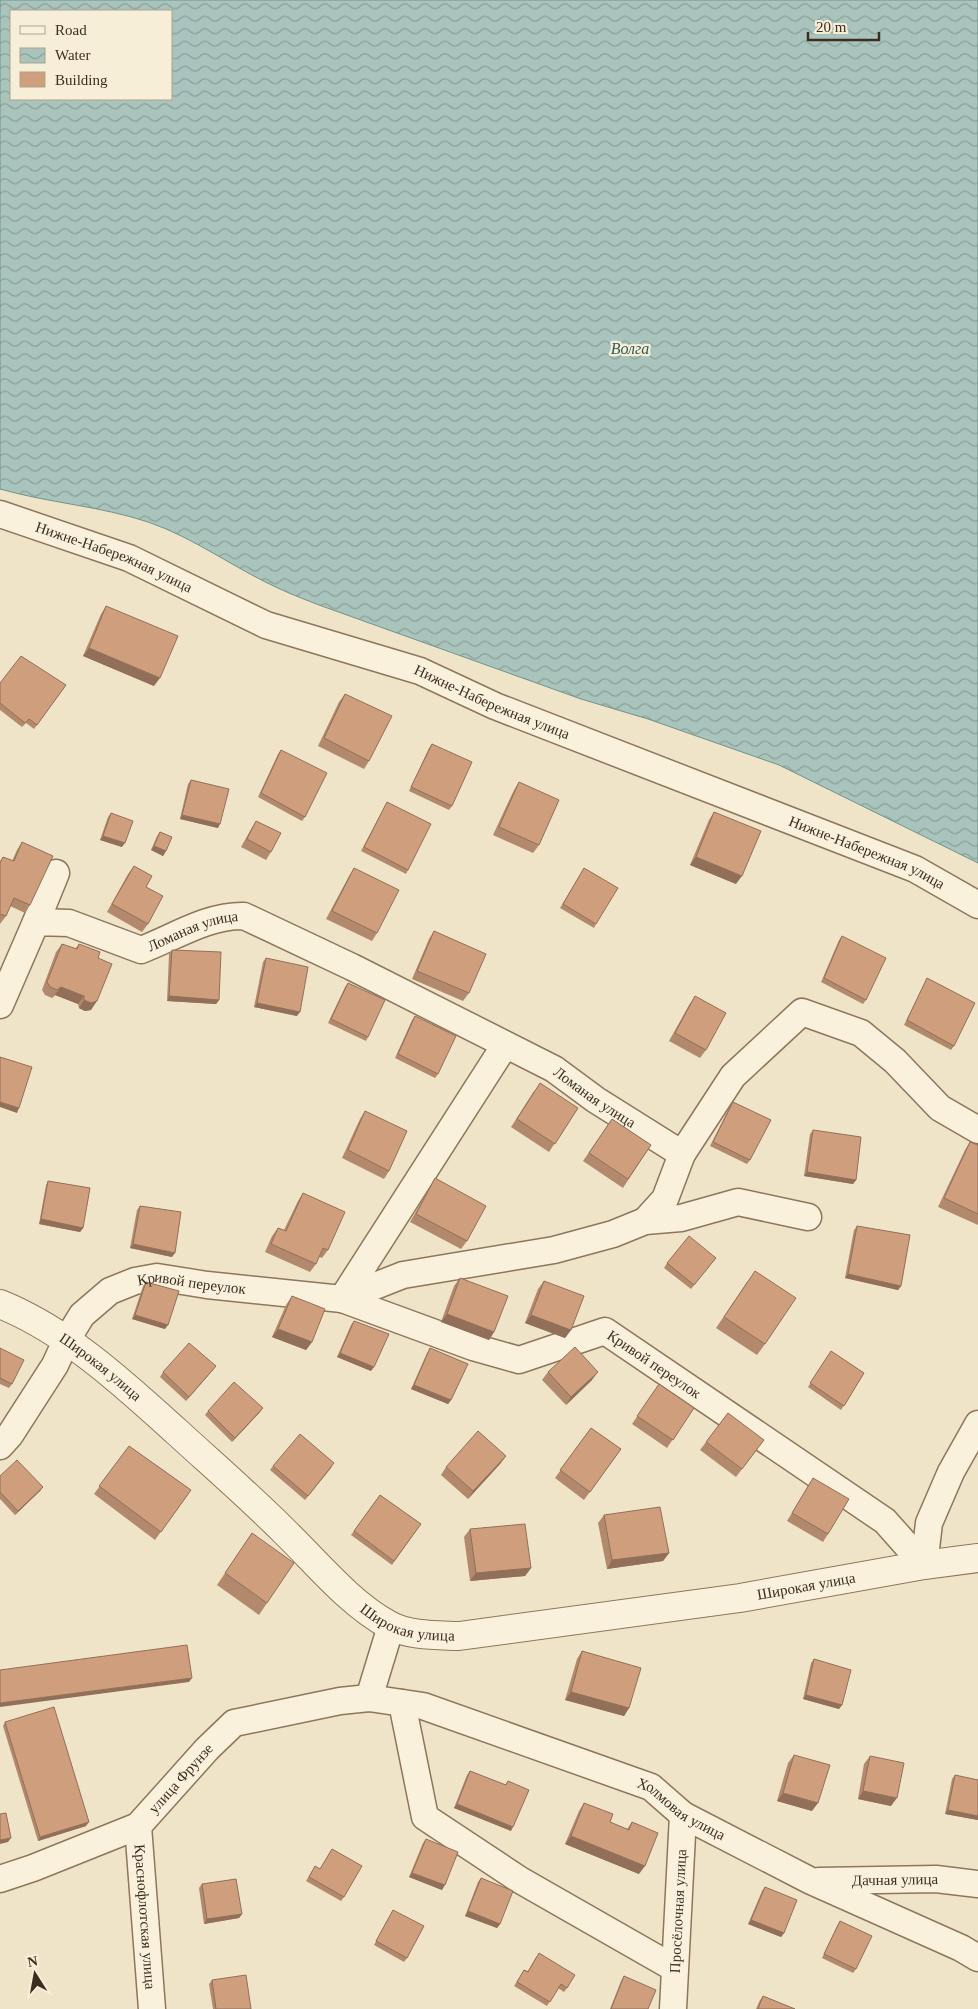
<svg xmlns="http://www.w3.org/2000/svg" width="978" height="2009" viewBox="0 0 978 2009" font-family="'Times New Roman',serif">
	<style>
		.water { fill: url(#water-waves); stroke: #6f938a; fill-rule: evenodd }
		.lines { fill: none; stroke-linecap: round; stroke-linejoin: round }
		.minor-casing { stroke: #8d765c; stroke-width: 29 }
		.tertiary-casing { stroke: #8d765c; stroke-width: 30 }
		.minor { stroke: #faf1dc; stroke-width: 26 }
		.tertiary { stroke: #faf1dc; stroke-width: 28 }
		.wall { fill: #b2896c }
		.shaded-wall { fill: #916f58 }
		.building { fill: #cf9f7d; stroke: #916f58 }
		.labels { text-anchor: middle; stroke-width: 4.5; stroke-linejoin: round; paint-order: stroke }
		.street-label { font-size: 15px; fill: #3d2e20; stroke: #f7eed8 }
		.water-label { font-size: 16px; font-style: italic; fill: #2f5d5a; stroke: #f7eed8 }
	</style>
	<defs>
		<pattern id="water-waves" width="16" height="10" patternUnits="userSpaceOnUse" patternTransform="scale(1.25)"><rect width="16" height="10" fill="#a9c4bc"/><path d="M0 5q4-4 8 0t8 0" fill="none" stroke="#8ba098"/></pattern>
	</defs>
	<rect width="100%" height="100%" fill="#f0e4c8"/>
	<path class="water" d="M0,0H978V863L779,765L648,719L581,699L319,605C306,600 293,595 280,589C235,569 195,538 148,522C100,506 49,503 0,489ZM11,11H171V99H11Z"/>
	<g class="lines">
		<g class="minor-casing">
			<g id="minor">
				<path id="s1" d="M0,514L129,558L266,625L420,671L495,706L915,869L978,905"/>
				<path d="M36,922L56,873"/>
				<path id="s2" d="M0,1005L36,922L69,923L141,950C175,937 208,915 244,916L352,967L554,1069L596,1100L682,1154"/>
				<path d="M645,1221L665,1199L682,1154L733,1076L802,1012L861,1033L895,1061L940,1108L978,1130"/>
				<path d="M342,1299L403,1275L554,1250L613,1234L645,1221L681,1218L738,1202L808,1217"/>
				<path d="M342,1299L505,1045"/>
				<path id="s3" d="M0,1446L10,1435L55,1365L66,1341L82,1315L110,1291L135,1281L157,1277L207,1285L342,1299L473,1347L519,1360L605,1331L885,1521L924,1565"/>
				<path d="M924,1565L929,1523L951,1472L978,1424"/>
				<path d="M369,1698L391,1626"/>
				<path d="M402,1703L425,1817L520,1880L674,1968"/>
				<path id="s4" d="M138,1826L152,2009"/>
				<path id="s5" d="M0,1879L33,1868L138,1826L207,1749L234,1723L340,1701L369,1698L423,1706L651,1787L683,1815L811,1881L961,1948L978,1958"/>
				<path id="s6" d="M819,1881L936,1879L978,1884"/>
				<path id="s7" d="M673,2009L683,1815"/>
			</g>
		</g>
		<g class="tertiary-casing">
			<g id="tertiary">
				<path id="s8" d="M0,1304C67,1331 124,1384 177,1432C213,1465 250,1497 285,1532C317,1563 349,1603 389,1625C409,1636 437,1635 459,1636L740,1598L924,1565L978,1558"/>
			</g>
		</g>
		<use href="#minor" class="minor"/>
		<use href="#tertiary" class="tertiary"/>
	</g>
	<path class="wall" d="M106,606L154,686L83,656L101,614Z
		M0,683L66,685L34,729L26,723L22,727L0,710Z
		M345,694L369,761L364,769L318,746L339,702Z
		M432,744L452,806L449,810L409,791L429,748Z
		M281,750L305,817L302,821L258,797L278,754Z
		M191,780L218,828L180,819L188,784Z
		M519,782L539,845L533,853L493,835L514,790Z
		M387,802L408,870L406,874L361,851Z
		M714,812L736,884L690,865L709,820Z
		M111,813L122,847L100,840L108,817Z
		M256,821L271,852L266,860L241,847L251,829Z
		M160,832L166,851L163,856L151,850L157,836Z
		M22,842L30,905L25,913L10,906L6,916L0,924V861L3,857L12,861L17,850Z
		M134,866L146,887L148,924L142,932L107,912L128,874Z
		M354,868L377,933L372,941L326,919L349,876Z
		M584,868L596,924L594,928L560,908Z
		M434,931L469,993L463,1001L412,979L429,939Z
		M842,936L866,1000L863,1004L821,982L839,940Z
		M62,944L75,949L79,944L98,958L91,1010L85,1011L79,1008L78,1004L55,995L52,998L45,995L42,990L56,952Z
		M172,950L219,1000L216,1004L167,1001L169,954Z
		M266,958L297,1016L254,1007L263,962Z
		M927,978L954,1046L951,1050L904,1025L925,982Z
		M348,983L368,1037L366,1041L328,1023L345,987Z
		M695,996L706,1050L700,1058L669,1041L689,1005Z
		M415,1016L438,1074L435,1078L395,1058L412,1020Z
		M534,1091L578,1108L549,1152L511,1127Z
		M733,1102L750,1160L747,1164L710,1146L730,1106Z
		M365,1111L389,1171L384,1179L342,1158L360,1119Z
		M612,1119L651,1145L623,1188L583,1161Z
		M813,1130L856,1180L853,1184L804,1176L810,1134Z
		M970,1142L978,1145V1225L938,1207L965,1150Z
		M435,1178L467,1241L461,1249L410,1222L430,1187Z
		M48,1181L83,1228L80,1232L39,1224L46,1185Z
		M303,1193L328,1250L322,1258L319,1257L316,1264L310,1272L265,1252L272,1236L278,1228L284,1230L298,1201Z
		M140,1206L172,1257L130,1248L137,1210Z
		M857,1226L901,1286L898,1290L845,1278L854,1230Z
		M716,1258L691,1289L664,1268L667,1263Z
		M460,1278L494,1332L489,1340L441,1322L454,1286Z
		M544,1281L571,1330L565,1338L525,1323L538,1289Z
		M146,1282L165,1329L132,1319L143,1286Z
		M747,1282L765,1344L757,1355L716,1328Z
		M292,1296L312,1342L306,1350L272,1337L286,1305Z
		M354,1321L371,1371L337,1357L351,1325Z
		M0,1348L12,1384L9,1388L0,1384Z
		M430,1348L451,1400L448,1404L411,1389L427,1353Z
		M831,1351L864,1373L841,1410L808,1387Z
		M216,1366L186,1401L160,1377L163,1372Z
		M548,1372L592,1380L566,1405L542,1380Z
		M659,1384L694,1408L667,1448L632,1424Z
		M208,1411L260,1412L232,1442L205,1415Z
		M728,1413L758,1448L736,1477L700,1450Z
		M591,1428L621,1449L584,1500L555,1478Z
		M129,1446L191,1490L155,1540L94,1494Z
		M506,1456L500,1464L468,1499L441,1475L446,1467Z
		M273,1466L332,1467L305,1500L270,1470Z
		M0,1476L43,1487L40,1491L15,1515L0,1499Z
		M813,1478L828,1534L823,1542L787,1521Z
		M380,1495L421,1524L392,1565L351,1535Z
		M604,1515L669,1553L663,1561L607,1569L598,1523Z
		M470,1529L531,1568L525,1576L470,1581L464,1537Z
		M252,1533L267,1603L259,1615L217,1585Z
		M582,1651L629,1708L624,1716L565,1700L577,1659Z
		M814,1659L842,1705L839,1709L803,1699L811,1663Z
		M5,1722L86,1826L38,1841L3,1726Z
		M794,1755L812,1811L777,1801L788,1763Z
		M870,1756L891,1806L858,1799L864,1764Z
		M470,1771L505,1785L508,1781L511,1831L454,1808L467,1775Z
		M955,1775L978,1780V1820L945,1814L952,1779Z
		M584,1803L610,1822L627,1829L632,1822L639,1874L565,1844L579,1811Z
		M426,1839L442,1890L409,1877L423,1843Z
		M332,1849L344,1897L341,1901L306,1881L315,1866L320,1869Z
		M481,1878L500,1924L497,1928L465,1916L478,1882Z
		M202,1884L242,1914L239,1918L204,1924L199,1888Z
		M765,1887L784,1933L781,1937L748,1924L762,1891Z
		M393,1910L407,1958L404,1962L374,1945Z
		M840,1921L856,1969L853,1973L822,1958L837,1926Z
		M536,1957L567,1988L564,1992L558,1988L547,2006L514,1986L524,1970L528,1971Z
		M624,1976L648,2009H610L621,1981Z
		M212,1980L251,2009H213L209,1984Z
		M763,1996L795,2009H756L760,2000Z"/>
	<path class="shaded-wall" d="M89,648L160,678L154,686L83,656Z
		M182,815L220,824L218,828L180,819Z
		M103,836L125,843L122,847L100,840Z
		M154,846L166,851L163,856L151,850Z
		M696,857L742,876L736,884L690,865Z
		M61,987L84,996L78,1004L55,995L52,998Z
		M169,996L219,1000L216,1004L167,1001Z
		M84,1000L97,1001L91,1010L85,1011L79,1008Z
		M257,1003L300,1012L297,1016L254,1007Z
		M0,1102L19,1108L17,1113L0,1107Z
		M807,1172L856,1180L853,1184L804,1176Z
		M41,1219L83,1228L80,1232L39,1224Z
		M133,1244L175,1253L172,1257L130,1248Z
		M848,1274L901,1286L898,1290L845,1278Z
		M447,1314L494,1332L489,1340L441,1322Z
		M135,1315L168,1325L165,1329L132,1319Z
		M531,1315L571,1330L565,1338L525,1323Z
		M278,1329L312,1342L306,1350L272,1337Z
		M340,1353L374,1367L371,1371L337,1357Z
		M216,1366L213,1370L186,1401L189,1397Z
		M598,1372L592,1380L566,1405L571,1397Z
		M414,1385L451,1400L448,1404L411,1389Z
		M263,1408L260,1412L232,1442L235,1438Z
		M506,1456L500,1464L468,1499L473,1491Z
		M43,1487L40,1491L15,1515L18,1511Z
		M669,1553L663,1561L607,1569L612,1560Z
		M531,1568L525,1576L470,1581L476,1573Z
		M192,1678L189,1682L0,1707V1703Z
		M571,1692L629,1708L624,1716L565,1700Z
		M806,1695L842,1705L839,1709L803,1699Z
		M863,1791L897,1798L891,1806L858,1799Z
		M783,1793L818,1803L812,1811L777,1801Z
		M457,1804L513,1827L511,1831L454,1808Z
		M948,1810L978,1816V1820L945,1814Z
		M89,1822L86,1826L38,1841L40,1837Z
		M571,1836L645,1866L639,1874L565,1844Z
		M11,1838L8,1842L0,1844V1840Z
		M412,1873L445,1885L442,1890L409,1877Z
		M468,1911L500,1924L497,1928L465,1916Z
		M242,1914L239,1918L204,1924L207,1919Z
		M751,1920L784,1933L781,1937L748,1924Z"/>
	<path class="building" d="M106,606L178,636L160,678L89,648Z
		M21,656L66,685L37,725L29,719L25,723L0,703V683Z
		M345,694L392,716L369,761L324,738Z
		M432,744L472,762L452,806L411,787Z
		M281,750L327,773L305,817L261,793Z
		M191,780L229,789L220,824L182,815Z
		M519,782L559,800L539,845L499,827Z
		M387,802L431,824L408,870L364,847Z
		M714,812L761,831L742,876L696,857Z
		M111,813L133,821L125,843L103,836Z
		M256,821L281,833L271,852L247,839Z
		M160,832L172,837L166,851L154,846Z
		M22,842L53,856L30,905L14,898L6,916L0,914V863L3,857L14,861Z
		M134,866L152,876L146,887L163,896L148,924L112,904Z
		M354,868L399,890L377,933L332,911Z
		M584,868L618,888L596,924L563,904Z
		M434,931L486,954L469,993L417,971Z
		M842,936L886,958L866,1000L824,978Z
		M62,944L77,949L79,944L100,952L98,958L112,964L97,1001L91,1003L84,1000V996L61,987L57,990L50,987L47,982Z
		M172,950L221,952L219,1000L169,996Z
		M266,958L308,967L300,1012L257,1003Z
		M927,978L975,1003L954,1046L907,1020Z
		M348,983L385,1000L368,1037L331,1019Z
		M695,996L726,1013L706,1050L675,1033Z
		M415,1016L456,1036L438,1074L398,1054Z
		M0,1057L32,1067L19,1108L0,1102Z
		M540,1083L578,1108L555,1144L517,1119Z
		M733,1102L771,1120L750,1160L713,1142Z
		M365,1111L407,1131L389,1171L348,1150Z
		M612,1119L651,1145L628,1179L589,1153Z
		M813,1130L861,1137L856,1180L807,1172Z
		M970,1142L978,1145V1214L944,1198Z
		M435,1178L486,1206L467,1241L416,1214Z
		M48,1181L90,1188L83,1228L41,1219Z
		M303,1193L345,1212L328,1250L323,1248L316,1264L271,1244L278,1228L286,1231Z
		M140,1206L181,1212L175,1253L133,1244Z
		M857,1226L910,1235L901,1286L848,1274Z
		M689,1236L716,1258L694,1285L667,1263Z
		M755,1271L796,1298L765,1344L724,1317Z
		M460,1278L508,1296L494,1332L447,1314Z
		M544,1281L584,1296L571,1330L531,1315Z
		M146,1282L179,1291L168,1325L135,1315Z
		M292,1296L325,1309L312,1342L278,1329Z
		M354,1321L389,1334L374,1367L340,1353Z
		M189,1343L216,1366L189,1397L163,1372Z
		M575,1347L598,1372L571,1397L548,1372Z
		M0,1348L24,1360L12,1384L0,1378Z
		M430,1348L468,1364L451,1400L414,1385Z
		M831,1351L864,1373L844,1406L810,1383Z
		M234,1382L263,1408L235,1438L208,1411Z
		M659,1384L694,1408L673,1440L637,1416Z
		M728,1413L764,1440L742,1469L706,1442Z
		M591,1428L621,1449L590,1492L560,1470Z
		M478,1431L506,1456L473,1491L446,1467Z
		M300,1434L334,1463L308,1496L273,1466Z
		M129,1446L191,1490L161,1532L99,1486Z
		M17,1460L43,1487L18,1511L0,1492V1476Z
		M813,1478L849,1499L828,1534L792,1513Z
		M380,1495L421,1524L394,1561L354,1531Z
		M660,1507L669,1553L612,1560L604,1515Z
		M525,1524L531,1568L476,1573L470,1529Z
		M252,1533L294,1563L267,1603L225,1573Z
		M187,1645L192,1678L0,1703V1670Z
		M582,1651L641,1668L629,1708L571,1692Z
		M814,1659L851,1670L842,1705L806,1695Z
		M54,1707L89,1822L40,1837L5,1722Z
		M794,1755L830,1765L818,1803L783,1793Z
		M870,1756L904,1763L897,1798L863,1791Z
		M470,1771L506,1785L508,1781L529,1790L513,1827L457,1804Z
		M955,1775L978,1780V1816L948,1810Z
		M584,1803L613,1814L610,1822L629,1830L632,1822L658,1833L645,1866L571,1836Z
		M6,1813L11,1838L0,1840V1814Z
		M426,1839L458,1852L445,1885L412,1873Z
		M332,1849L362,1866L344,1897L309,1877L315,1866L320,1869Z
		M481,1878L513,1891L500,1924L468,1911Z
		M236,1879L242,1914L207,1919L202,1884Z
		M765,1887L797,1900L784,1933L751,1920Z
		M393,1910L424,1926L407,1958L376,1941Z
		M840,1921L872,1936L856,1969L824,1954Z
		M539,1953L575,1975L567,1988L561,1984L550,2002L517,1982L524,1970L528,1972Z
		M246,1975L251,2009H216L212,1980Z
		M624,1976L656,1990L648,2009H611Z
		M763,1996L795,2009H758Z"/>
	<g class="labels">
		<g class="street-label">
			<text dy="5" stroke="none"><textPath href="#s1" startOffset="122">Нижне-Набережная улица</textPath></text>
			<text dy="5" stroke="none"><textPath href="#s1" startOffset="528">Нижне-Набережная улица</textPath></text>
			<text dy="5" stroke="none"><textPath href="#s1" startOffset="932">Нижне-Набережная улица</textPath></text>
			<text dy="5" stroke="none"><textPath href="#s2" startOffset="256">Ломаная улица</textPath></text>
			<text dy="5" stroke="none"><textPath href="#s2" startOffset="705">Ломаная улица</textPath></text>
			<text dy="5" stroke="none"><textPath href="#s3" startOffset="276">Кривой переулок</textPath></text>
			<text dy="5" stroke="none"><textPath href="#s3" startOffset="765">Кривой переулок</textPath></text>
			<text dy="5" stroke="none"><textPath href="#s8" startOffset="119">Широкая улица</textPath></text>
			<text dy="5" stroke="none"><textPath href="#s8" startOffset="929">Широкая улица</textPath></text>
			<text dy="5" stroke="none"><textPath href="#s8" startOffset="524">Широкая улица</textPath></text>
			<text dy="5" stroke="none"><textPath href="#s5" startOffset="212">улица Фрунзе</textPath></text>
			<text dy="5" stroke="none"><textPath href="#s5" startOffset="760">Холмовая улица</textPath></text>
			<text dy="5" stroke="none"><textPath href="#s6" startOffset="76">Дачная улица</textPath></text>
			<text dy="5" stroke="none"><textPath href="#s7" startOffset="98">Просёлочная улица</textPath></text>
			<text dy="5" stroke="none"><textPath href="#s4" startOffset="91">Краснофлотская улица</textPath></text>
		</g>
		<g class="water-label">
			<text x="630" y="354">Волга</text>
		</g>
	</g>
	<rect x="10" y="10" width="162" height="90" fill="#f7eed8" stroke="#ada18e"/>
	<rect x="20" y="26" width="25" height="8" fill="#faf1dc" stroke="#ada18e"/>
	<text x="55" y="35" font-size="15" fill="#3d2e20">Road</text>
	<rect x="20" y="48" width="25" height="15" fill="url(#water-waves)" stroke="#ada18e"/>
	<text x="55" y="60" font-size="15" fill="#3d2e20">Water</text>
	<rect x="20" y="72" width="25" height="15" fill="#cf9f7d" stroke="#ada18e"/>
	<text x="55" y="85" font-size="15" fill="#3d2e20">Building</text>
	<g transform="translate(35 1974) rotate(349)" stroke="#f7eed8" stroke-width="4" paint-order="stroke">
	<path d="M0-4L9 19L0 12L-9 19Z" fill="#3d2e20"/>
	<text y="-8" font-size="14" font-weight="bold" text-anchor="middle" fill="#3d2e20">N</text>
	</g>
	<path d="M808 32v8h71v-8" fill="none" stroke="#3d2e20" stroke-width="2.5"/>
	<text x="816" y="32" font-size="15" fill="#3d2e20" stroke="#f7eed8" stroke-width="4" paint-order="stroke">20 m</text>
</svg>
